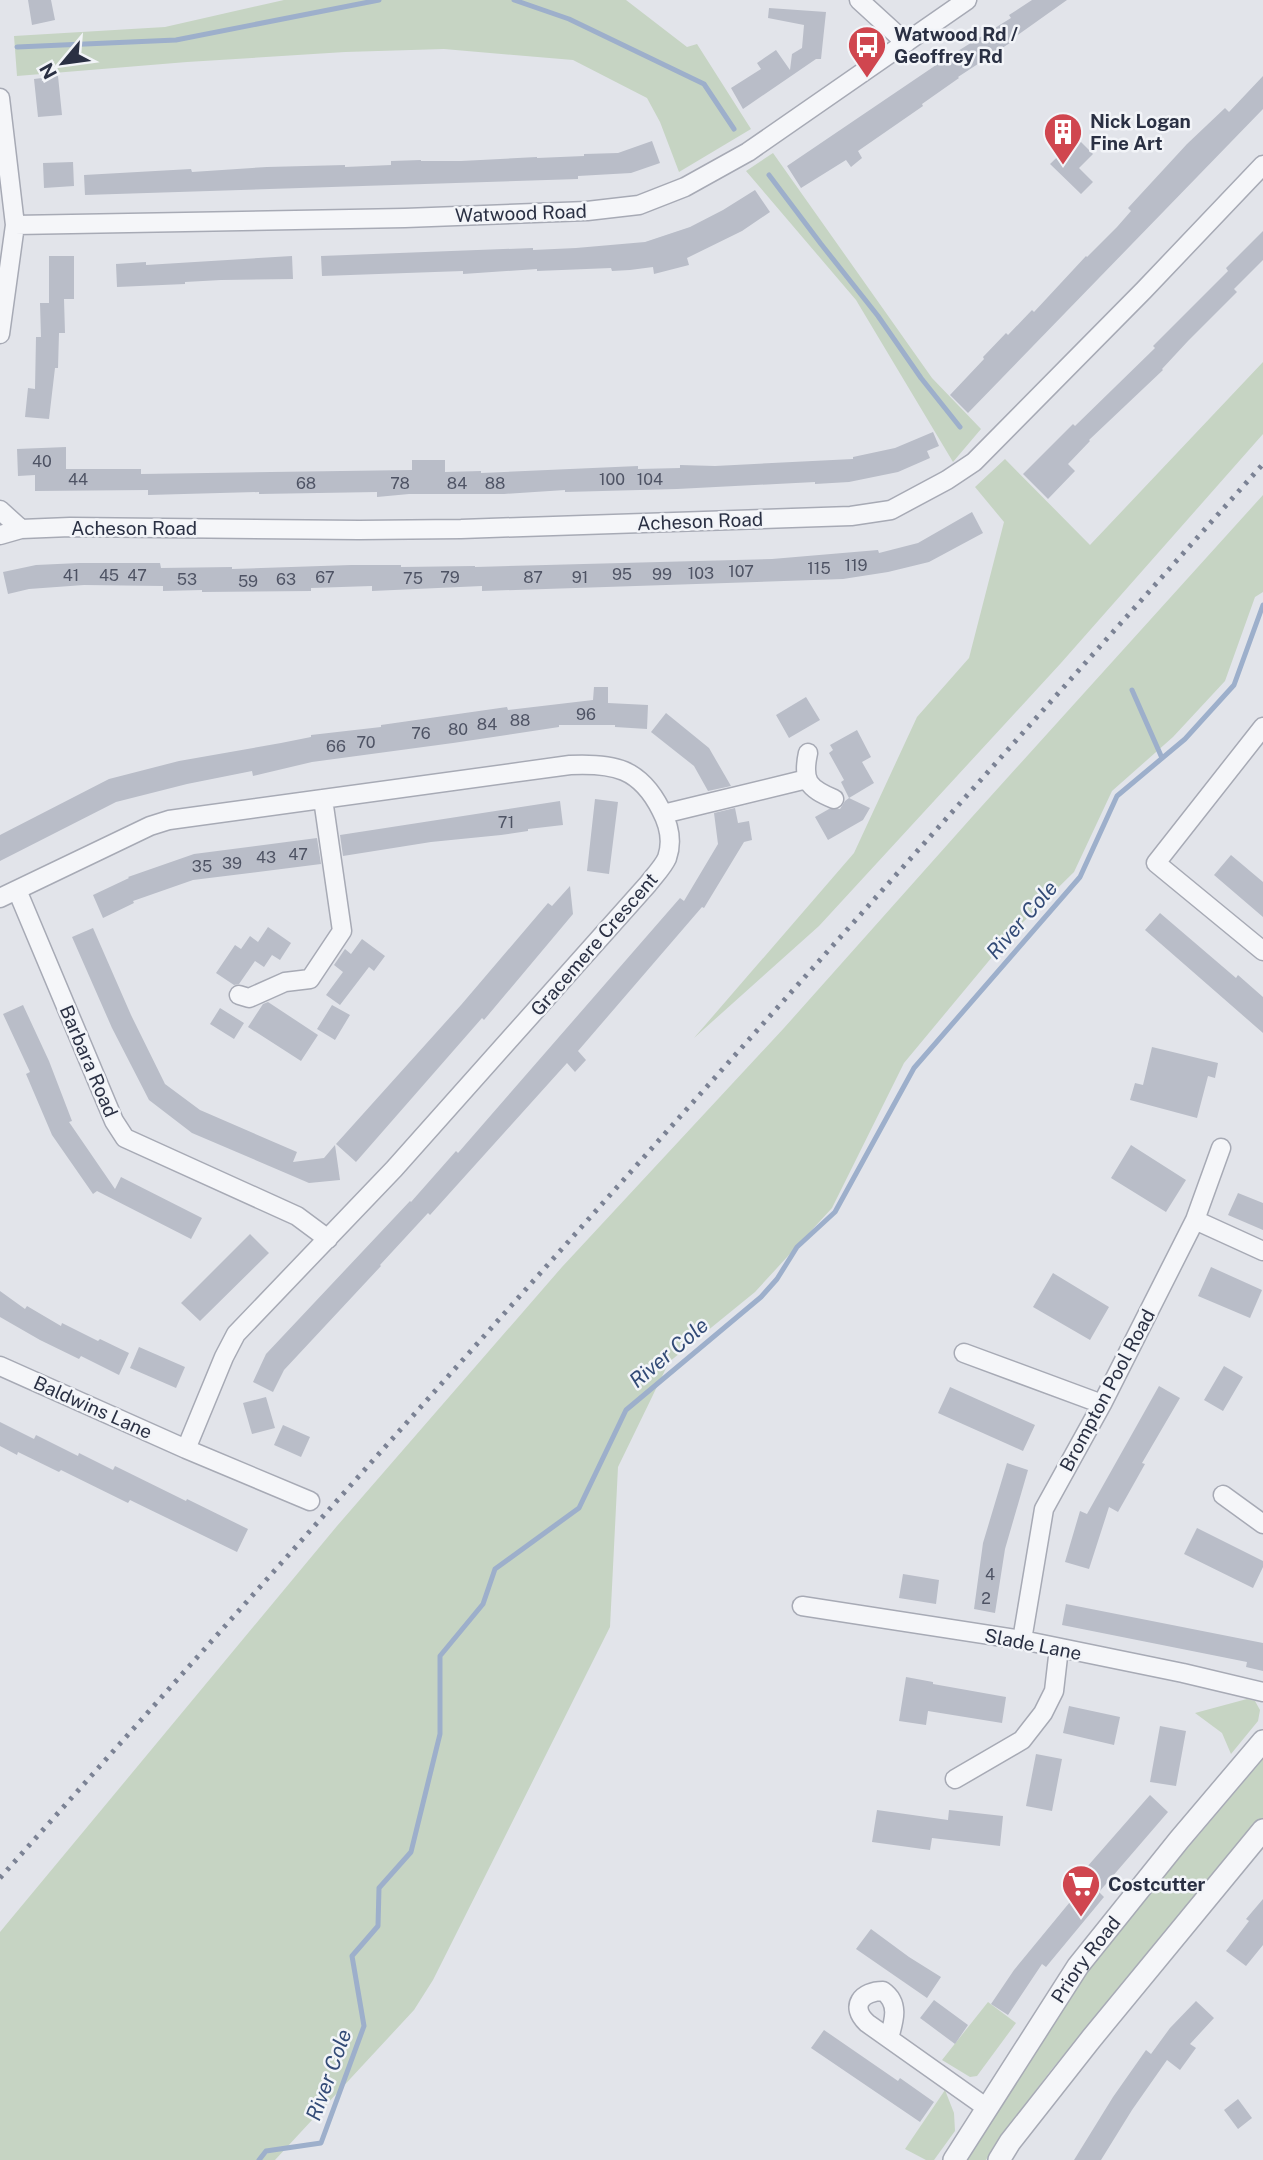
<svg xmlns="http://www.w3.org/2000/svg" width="1263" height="2160" viewBox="0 0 1263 2160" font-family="'Public Sans',sans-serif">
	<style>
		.green { fill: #c6d4c3 }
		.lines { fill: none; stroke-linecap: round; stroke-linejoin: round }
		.stream { stroke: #9dafcb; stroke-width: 5 }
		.building { fill: #b9bdc8 }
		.minor-casing { stroke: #a7aab5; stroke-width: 21 }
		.tertiary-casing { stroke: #a7aab5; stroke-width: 24 }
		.minor { stroke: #f5f6f9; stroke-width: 18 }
		.tertiary { stroke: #f5f6f9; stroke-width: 21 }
		.rail { stroke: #7b8294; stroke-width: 5; stroke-dasharray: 3.5 7; stroke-linecap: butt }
		.labels { text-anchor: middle; stroke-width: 5; stroke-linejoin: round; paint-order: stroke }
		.number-label { font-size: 16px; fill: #4e5364 }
		.poi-label { font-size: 19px; font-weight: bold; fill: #2a3043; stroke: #f2f4f8; text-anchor: start }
		.street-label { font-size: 19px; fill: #2a3043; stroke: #f2f4f8 }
		.water-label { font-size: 21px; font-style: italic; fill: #334b77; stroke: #f2f4f8 }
	</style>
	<rect width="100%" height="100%" fill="#e2e4ea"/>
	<path class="green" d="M284,0H626L687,47L697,44L751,129L679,172L660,122L647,98L573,60L444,49L345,52L187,62L17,76L14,36L165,27Z
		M773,153L932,378L981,429L953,462L856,300L746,171Z
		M1263,362V434L1061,663L819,926L694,1038L854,853L917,717L969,658L1004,522L975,487L1005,459L1090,545Z
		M1263,495V592L1255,597L1225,681L1173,737L1112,791L1074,872L1012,933L904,1063L832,1208L755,1292L669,1362L618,1467L610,1627L433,1980L414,2010L275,2160H0V1932L337,1526L562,1267L784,1028L972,817Z
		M1247,1699L1255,1701L1260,1710L1258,1721L1231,1754L1222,1733L1195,1713Z
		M1263,1759V1818L1052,2069L997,2141L986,2160H964L1081,1979L1131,1915Z
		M988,2002L1016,2023L977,2076L970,2077L942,2060Z
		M945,2090L954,2113L955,2131L934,2160H926L905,2149Z"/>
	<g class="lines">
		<path class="stream" d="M514,0L569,19L704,84L734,129
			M17,47L176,40L379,0
			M769,175L821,244L878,316L921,378L960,427
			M1132,690L1162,758
			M259,2160L266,2151L321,2143L364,2026L352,1956L378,1926L379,1888L411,1852L440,1734V1656L483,1604L495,1569L579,1508L626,1410L761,1297L777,1279L797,1247L835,1212L914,1068L1080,877L1117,796L1185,739L1234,685L1263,605"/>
	</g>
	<path class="building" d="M28,0H51L55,20L32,25Z
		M1032,0H1067L1015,37L1016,39L958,77L959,78L922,104L923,106L858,151L862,158L851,167L846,160L801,188L787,166L945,59L1011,18L1009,15Z
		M769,8L826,12L821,59H816L743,109L731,88L761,69L757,63L776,50L790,70L792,54L802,48L804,25L768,18Z
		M58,76L62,115L38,117L34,79Z
		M1263,76V109L968,413L950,395L984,359L983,357L1006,333L1008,335L1032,310L1034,312L1086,256L1087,257L1117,227L1131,211L1128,208L1187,144L1225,108L1229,112Z
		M1077,138L1093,154L1079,168L1093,182L1081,194L1050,164Z
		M652,141L660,163L631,173L578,176V179L85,195L84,175L191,169L192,172L267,167L345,165V167L391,165V161L421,160V161H461L537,157V158L584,156V154L618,153Z
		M73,162L74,186L44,188L43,163Z
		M755,190L770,212L742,231L687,258L689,265L654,274L653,267L630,270L612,271L611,268L537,271V269L463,274V271L322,276L321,256L533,248V250L576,248L645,242L690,227L723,210Z
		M1263,231V260L1234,289L1237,292L1188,341L1162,369L1163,370L1089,440L1090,441L1068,464L1075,471L1048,499L1023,474L1073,424L1075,426L1155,348L1153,346L1228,271L1226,268Z
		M49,256H74V299H64L65,333H59L58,368H55L49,419L25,417L28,388L35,389L36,337H41L40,303H49Z
		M292,256L293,279L221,280L185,282V284L117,287L116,264L146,262V265Z
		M933,432L939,446L927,451L930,458L898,472L849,482L815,484V482L677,489L565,492V490L504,494H409L377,497V492L259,494V492L148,495V490L35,491V475L18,476L17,449L66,447V469H141V474L412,470V460H445V472L481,471V473L638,466V469L680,468V465L715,466L853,459V457L895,448Z
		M972,512L983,533L929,562L888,572L843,579L482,591V586L372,591V586L311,588V591L202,592V590L163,591V586L84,585L29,589L8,594L3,572L36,565L79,563H160L161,568L232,567V569L351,565H401V567L475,566V567L772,559L878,550L879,553L918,543Z
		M594,687H608V703L648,705L647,729L615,727V725H559V727L453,743L312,762L253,776L252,771L187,784L116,802L0,861V835L109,779L179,761L281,743L311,737V735L381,727V725L507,707L508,710L593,700Z
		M806,697L820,720L789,738L776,715Z
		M666,713L709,748L731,786L708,791L694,766L651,732Z
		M857,730L871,757L862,762L874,783L849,798L841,782L844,780L829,753L833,750L830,745Z
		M849,798L870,808L863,820L828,840L815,817L829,809H840L845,801Z
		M595,799L618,802L609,874L587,871Z
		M560,801L563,825L528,829V831L501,835L431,842L343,856L340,835Z
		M735,808L738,823L749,821L752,840L744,842L704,908L702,907L578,1051L586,1060L575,1072L567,1063L430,1215L428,1213L380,1265L381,1266L284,1370L273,1392L253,1382L266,1354L410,1201L411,1202L456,1151L458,1153L680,898L684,901L718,844L714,813Z
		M317,838L321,864L193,880L133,901L134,903L103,918L93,895L129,878L128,877L194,854Z
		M1231,855L1263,882V917L1214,875Z
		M570,886L573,914L484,1020L482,1018L356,1162L336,1144L461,1005L548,903L552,906Z
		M1160,913L1236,978L1238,975L1263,997V1033L1145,930Z
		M268,927L291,943L280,960L272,955L264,967L255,961L239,984L234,985L216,973L235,945L241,949L250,936L258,942Z
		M93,928L131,1015L165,1084L200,1110L297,1152L293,1162L324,1158L335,1145L340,1180L309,1183L192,1133L149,1100L112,1028L72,937Z
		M362,939L385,956L374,971L369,967L340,1005L326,995L343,972L334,965L345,949L351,954Z
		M268,1002L318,1035L301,1061L248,1027L263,1004Z
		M23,1005L49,1061L72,1121L69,1122L115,1189L121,1177L202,1218L191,1239L97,1191L93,1194L52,1135L26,1074L30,1072L3,1014Z
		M332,1005L350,1015L335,1040L317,1029Z
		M220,1008L244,1023L234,1039L210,1024Z
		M1152,1047L1218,1063L1215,1078L1208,1076L1197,1118L1130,1100L1135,1083L1143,1085Z
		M1131,1145L1186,1180L1166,1212L1111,1178Z
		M1238,1193L1263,1203V1230L1228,1215Z
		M250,1234L269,1253L200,1321L181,1303Z
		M1211,1267L1262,1290L1250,1318L1198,1296Z
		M1053,1273L1109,1307L1090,1340L1033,1307Z
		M0,1291L25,1309L27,1306L61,1326L62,1323L98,1341L100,1339L129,1353L119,1375L81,1356L79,1359L40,1340L0,1317Z
		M139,1347L185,1367L176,1388L130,1368Z
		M1224,1366L1243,1377L1223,1411L1204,1400Z
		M1159,1386L1180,1398L1142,1463L1145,1464L1118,1512L1109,1507L1089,1569L1065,1562L1080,1511L1087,1514Z
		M950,1387L1035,1425L1023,1451L938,1413Z
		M266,1397L275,1428L252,1434L243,1403Z
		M0,1422L34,1439L36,1435L78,1456L79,1453L113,1470L115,1466L186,1501L187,1499L248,1529L237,1552L130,1500L128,1503L61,1470L59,1472L18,1452L17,1455L0,1446Z
		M283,1425L310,1437L301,1457L274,1445Z
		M1007,1463L1028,1470L1005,1549L995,1613L974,1609L983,1543Z
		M1197,1528L1263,1561V1567L1253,1588L1184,1554Z
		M903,1574L939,1580L936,1604L899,1598Z
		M1066,1604L1263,1643V1671L1246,1667L1247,1662L1062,1625Z
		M906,1677L933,1682V1684L1006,1697L1002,1723L928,1711L926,1725L899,1721Z
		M1069,1706L1120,1717L1114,1745L1063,1733Z
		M1160,1726L1186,1731L1176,1786L1150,1782Z
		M1036,1754L1062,1759L1052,1811L1026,1806Z
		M1150,1795L1168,1812L1099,1892L1104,1897L1046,1967L1042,1964L1008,2015L991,2004L1014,1970L1093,1874L1086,1868Z
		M877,1810L948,1820L949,1810L1003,1816L1000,1846L932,1838L930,1850L872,1842Z
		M1263,1899V1945L1246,1966L1226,1951L1249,1921L1246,1919Z
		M871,1929L909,1957L941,1977L927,1998L856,1949Z
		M934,2000L968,2025L955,2044L920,2018Z
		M1196,2001L1214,2018L1190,2044L1196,2048L1180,2070L1167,2060L1132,2110L1101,2160H1074L1113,2097L1146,2050L1151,2054L1170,2028Z
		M824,2030L898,2081L900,2078L934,2102L920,2122L811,2048Z
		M1238,2099L1252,2118L1238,2129L1224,2110Z"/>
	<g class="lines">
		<g class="minor-casing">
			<path id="minor" d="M859,0L906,43
				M0,98L15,225L0,334
				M15,225L405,218L587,211L639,205L685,187L748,152L967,0
				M0,510L21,529
				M0,535L21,529L70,527L359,530L461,529L851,516L891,510L947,480L974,462L1144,290L1263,165
				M1263,727L1156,863L1263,951
				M808,753C802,781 808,788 834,799
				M663,814L807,779
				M17,890L114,1121L125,1138L297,1216L328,1239
				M0,898L150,826L169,820L570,765C614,763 640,768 661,810C669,825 673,841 667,858C663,867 654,876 648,884L394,1169L236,1334L224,1357L186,1449
				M239,995L249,998L285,982L310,979L342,931L323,799
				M1195,1220L1263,1251
				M964,1353L1102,1404
				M0,1366L186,1449L310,1501
				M1223,1495L1263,1524
				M802,1606L1022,1640L1183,1673L1263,1692
				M1022,1640L1044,1509L1102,1404L1195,1220L1221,1148
				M955,1779L1022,1740L1043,1713L1054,1691L1059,1648
				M889,2038C894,2021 900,2003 883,1991C862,1991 849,2006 867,2023L987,2108"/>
		</g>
		<g class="tertiary-casing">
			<g id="tertiary">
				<path id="s1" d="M954,2160L1078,1966L1179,1840L1263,1741"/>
				<path d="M999,2160L1010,2142L1091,2039L1263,1830"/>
			</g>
		</g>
		<use href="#minor" class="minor"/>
		<use href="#tertiary" class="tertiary"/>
		<path class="rail" d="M0,1878L1263,464"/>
	</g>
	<defs>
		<g id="bus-pin" transform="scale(2.0125)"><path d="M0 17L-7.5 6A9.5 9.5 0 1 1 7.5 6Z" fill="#d0464f" stroke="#f2f4f8"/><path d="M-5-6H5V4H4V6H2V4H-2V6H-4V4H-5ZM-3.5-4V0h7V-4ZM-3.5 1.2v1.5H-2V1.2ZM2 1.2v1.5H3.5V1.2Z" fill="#fff"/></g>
		<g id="building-pin" transform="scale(2.0125)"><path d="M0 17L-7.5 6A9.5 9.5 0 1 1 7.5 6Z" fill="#d0464f" stroke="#f2f4f8"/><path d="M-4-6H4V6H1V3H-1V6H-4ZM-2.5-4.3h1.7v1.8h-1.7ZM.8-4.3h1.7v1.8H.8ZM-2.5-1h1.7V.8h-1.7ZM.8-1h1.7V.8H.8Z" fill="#fff"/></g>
		<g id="supermarket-pin" transform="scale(2.0125)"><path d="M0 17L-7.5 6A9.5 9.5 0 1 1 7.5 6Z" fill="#d0464f" stroke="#f2f4f8"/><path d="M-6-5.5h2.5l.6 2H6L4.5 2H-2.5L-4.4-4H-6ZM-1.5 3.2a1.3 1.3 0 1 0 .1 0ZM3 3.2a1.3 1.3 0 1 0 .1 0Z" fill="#fff"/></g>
	</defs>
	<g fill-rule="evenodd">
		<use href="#bus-pin" x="867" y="45"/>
		<use href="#building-pin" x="1063" y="132"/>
		<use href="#supermarket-pin" x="1081" y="1884"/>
	</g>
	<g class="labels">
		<g class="number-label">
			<text x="42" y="467">40</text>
			<text x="78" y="485">44</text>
			<text x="612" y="485">100</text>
			<text x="650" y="485">104</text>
			<text x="306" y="489">68</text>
			<text x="400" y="489">78</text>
			<text x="457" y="489">84</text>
			<text x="495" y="489">88</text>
			<text x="856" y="571">119</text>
			<text x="819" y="574">115</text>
			<text x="741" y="577">107</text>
			<text x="701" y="579">103</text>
			<text x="622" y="580">95</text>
			<text x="662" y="580">99</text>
			<text x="71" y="581">41</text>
			<text x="109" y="581">45</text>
			<text x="137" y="581">47</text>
			<text x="325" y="583">67</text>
			<text x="450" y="583">79</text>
			<text x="533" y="583">87</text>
			<text x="580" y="583">91</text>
			<text x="413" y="584">75</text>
			<text x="187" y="585">53</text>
			<text x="286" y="585">63</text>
			<text x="248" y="587">59</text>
			<text x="586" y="720">96</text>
			<text x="520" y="726">88</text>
			<text x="487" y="730">84</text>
			<text x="458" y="735">80</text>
			<text x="421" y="739">76</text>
			<text x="366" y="748">70</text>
			<text x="336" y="752">66</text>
			<text x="506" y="828">71</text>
			<text x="298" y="860">47</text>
			<text x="266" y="863">43</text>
			<text x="232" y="869">39</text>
			<text x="202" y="872">35</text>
			<text x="990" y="1580">4</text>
			<text x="986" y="1604">2</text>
		</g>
		<g class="poi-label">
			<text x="894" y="41">Watwood Rd /<tspan x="894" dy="22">Geoffrey Rd</tspan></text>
			<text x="1090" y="128">Nick Logan<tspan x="1090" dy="22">Fine Art</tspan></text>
			<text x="1108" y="1891">Costcutter</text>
		</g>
		<g class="street-label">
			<text transform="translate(521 213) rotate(-2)" y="7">Watwood Road</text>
			<text transform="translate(700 521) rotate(-2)" y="7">Acheson Road</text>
			<text x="134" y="535">Acheson Road</text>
			<text transform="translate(594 944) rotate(-49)" y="7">Gracemere Crescent</text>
			<text transform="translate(89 1061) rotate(67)" y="7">Barbara Road</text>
			<text transform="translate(1107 1390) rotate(-62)" y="7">Brompton Pool Road</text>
			<text transform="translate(93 1407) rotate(24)" y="7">Baldwins Lane</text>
			<text transform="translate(1033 1644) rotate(11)" y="7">Slade Lane</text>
			<text dy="7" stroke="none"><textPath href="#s1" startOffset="240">Priory Road</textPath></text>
		</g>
		<g class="water-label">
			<text transform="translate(1022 920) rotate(-49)" y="7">River Cole</text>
			<text transform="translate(669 1353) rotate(-40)" y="7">River Cole</text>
			<text transform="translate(329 2075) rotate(-70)" y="7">River Cole</text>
		</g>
	</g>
	<g transform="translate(63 63) rotate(241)" stroke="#f2f4f8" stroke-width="5" paint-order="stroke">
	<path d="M0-5L12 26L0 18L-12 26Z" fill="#2a3043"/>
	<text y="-10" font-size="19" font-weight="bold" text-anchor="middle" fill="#2a3043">N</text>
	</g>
</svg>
